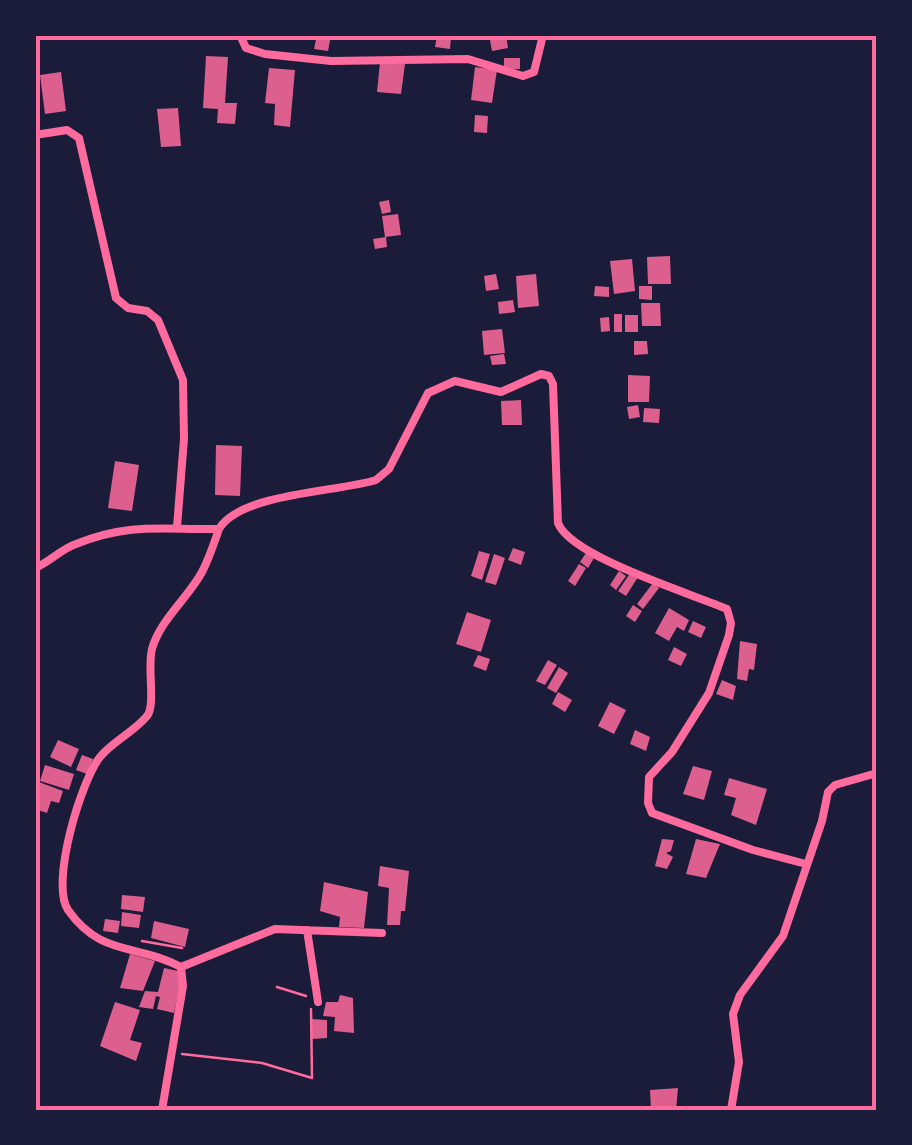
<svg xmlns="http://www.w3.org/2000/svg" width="912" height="1145" viewBox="0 0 912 1145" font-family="Roboto,sans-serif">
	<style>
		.building { fill: #dd5f8e }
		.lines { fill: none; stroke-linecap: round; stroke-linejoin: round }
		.path { stroke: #ff6b9d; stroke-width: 2.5 }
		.minor { stroke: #ff6b9d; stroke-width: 8 }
		.neatline { fill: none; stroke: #ff6b9d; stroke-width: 4 }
	</style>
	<rect width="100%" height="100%" fill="#1b1b3a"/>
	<path class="building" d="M317,35H331L328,51L314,49Z
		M437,35L451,37L450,49L435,47Z
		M489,35H506L508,48L492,51Z
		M206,56L228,57L225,103H237L235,124L217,123L218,109L203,108Z
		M504,58H520V69H504Z
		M380,62L405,64L401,94L377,92Z
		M475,67L497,70L492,103L471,100Z
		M269,68L295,70L290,127L274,125L275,104L265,103Z
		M61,72L66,111L45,114L40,75Z
		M178,108L181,146L161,147L157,109Z
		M475,115L488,116L487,133L474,132Z
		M389,200L391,212L382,214L379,202Z
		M398,214L401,235L385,237L382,216Z
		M386,237L387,247L375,249L373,239Z
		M670,256L671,284H648L647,257Z
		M632,259L635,291L614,294L610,261Z
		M496,274L499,289L486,291L484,276Z
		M536,274L539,306L518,308L516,276Z
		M595,286L609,287V297L594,296Z
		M639,286H652V300L639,299Z
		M513,300L515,312L499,314L498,302Z
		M641,303H660L661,326H642Z
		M614,314H622V332H614Z
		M625,315H638V332H625Z
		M609,317L610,331L601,332L600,318Z
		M502,329L505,353L484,355L482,331Z
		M634,341H647L648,354L634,355Z
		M504,354L506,364L492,365L490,356Z
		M628,375L650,376L649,402H628Z
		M521,400L522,425H502L501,401Z
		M638,405L640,417L629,419L627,407Z
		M644,408L660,409L659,423L643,422Z
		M216,445L242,446L240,496L215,495Z
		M115,461L139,465L132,511L108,508Z
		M513,548L525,552L521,565L508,560Z
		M479,551L490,554L482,580L471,576Z
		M586,553L594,558L588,568L580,562Z
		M494,554L505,558L496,585L485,582Z
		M579,564L586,568L575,586L568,581Z
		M619,571L626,576L616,590L610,585Z
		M631,572L638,577L626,596L618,591Z
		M653,583L659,588L643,609L637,604Z
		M633,605L642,611L635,622L626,616Z
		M669,608L689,620L684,631L677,627L669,641L655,633Z
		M467,612L491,620L481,652L456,644Z
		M693,621L706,627L701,638L688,632Z
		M740,641L757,644L754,670L749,669L747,681L737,679Z
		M674,647L687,654L681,666L668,660Z
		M478,655L490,659L486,671L473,666Z
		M548,660L557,665L545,685L536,681Z
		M559,667L568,673L556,693L547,688Z
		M722,680L736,686L733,700L716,694Z
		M558,692L572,700L565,712L552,704Z
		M610,702L626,710L614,734L598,726Z
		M635,730L650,737L646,751L630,744Z
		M58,740L79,749L71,767L50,757Z
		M82,755L93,759L87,774L76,770Z
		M45,765L74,774L69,790L40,781Z
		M693,766L712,771L704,800L683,794Z
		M729,778L767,789L756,825L731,815L736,798L724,795Z
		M39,782L63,791L59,803L51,801L47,813L35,809Z
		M662,839L674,840L671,851L666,853L673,857L667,869L655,866Z
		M696,839L720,844L706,878L686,874Z
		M380,866L409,871L405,911H401L400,925H387L389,888L378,886Z
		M324,882L368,892L364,928L339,927L340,917L320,911Z
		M122,895L145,897L143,912L121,909Z
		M122,912L141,915L139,928L121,926Z
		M105,919L120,921L118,933L103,931Z
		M154,921L189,929L185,947L151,938Z
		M130,954L155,961L143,991L120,988Z
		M164,968L183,972L174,1013L157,1009L160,997L156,996L153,1009L139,1007L145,991L158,992Z
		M340,995L353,998L354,1033L334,1031L335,1017L323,1016L326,1002H338Z
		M115,1002L140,1010L130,1040L142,1043L136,1061L100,1046Z
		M310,1019L327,1020V1038L312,1039Z
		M678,1088L676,1110H651L650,1090Z"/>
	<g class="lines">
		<path class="path" d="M142,941L182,948
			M277,987L306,996
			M182,1054L262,1063L312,1078L311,1009"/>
		<path class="minor" d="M240,35L246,48L265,54L331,61L468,59L523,76L534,72L543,35
			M35,135L67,130L79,138L116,298L128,308L147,311L158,320L183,380L184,439L177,527
			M35,568C50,562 61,549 76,544C131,522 164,530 219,529C240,493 338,492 376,480L389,469L428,393L455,381L501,392L541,374L549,376L553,384L558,523C571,557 690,593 727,609L731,623L729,635L709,693L672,752L649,777L648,803L652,813L753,850L806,864
			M307,930L318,1002
			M181,967L275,929L382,933
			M162,1110L183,986L181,967C136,943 101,957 68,910C50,883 81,781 100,757C113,741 134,732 147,716C156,705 147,667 152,649C160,620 188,598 202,572C209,559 214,543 219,529
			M731,1110L739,1062L733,1014L740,995L783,936L822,821L828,792L835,785L877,773"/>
	</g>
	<rect width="912" height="1145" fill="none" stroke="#1b1b3a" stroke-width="75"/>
	<rect x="38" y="38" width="836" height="1070" class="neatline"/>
</svg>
